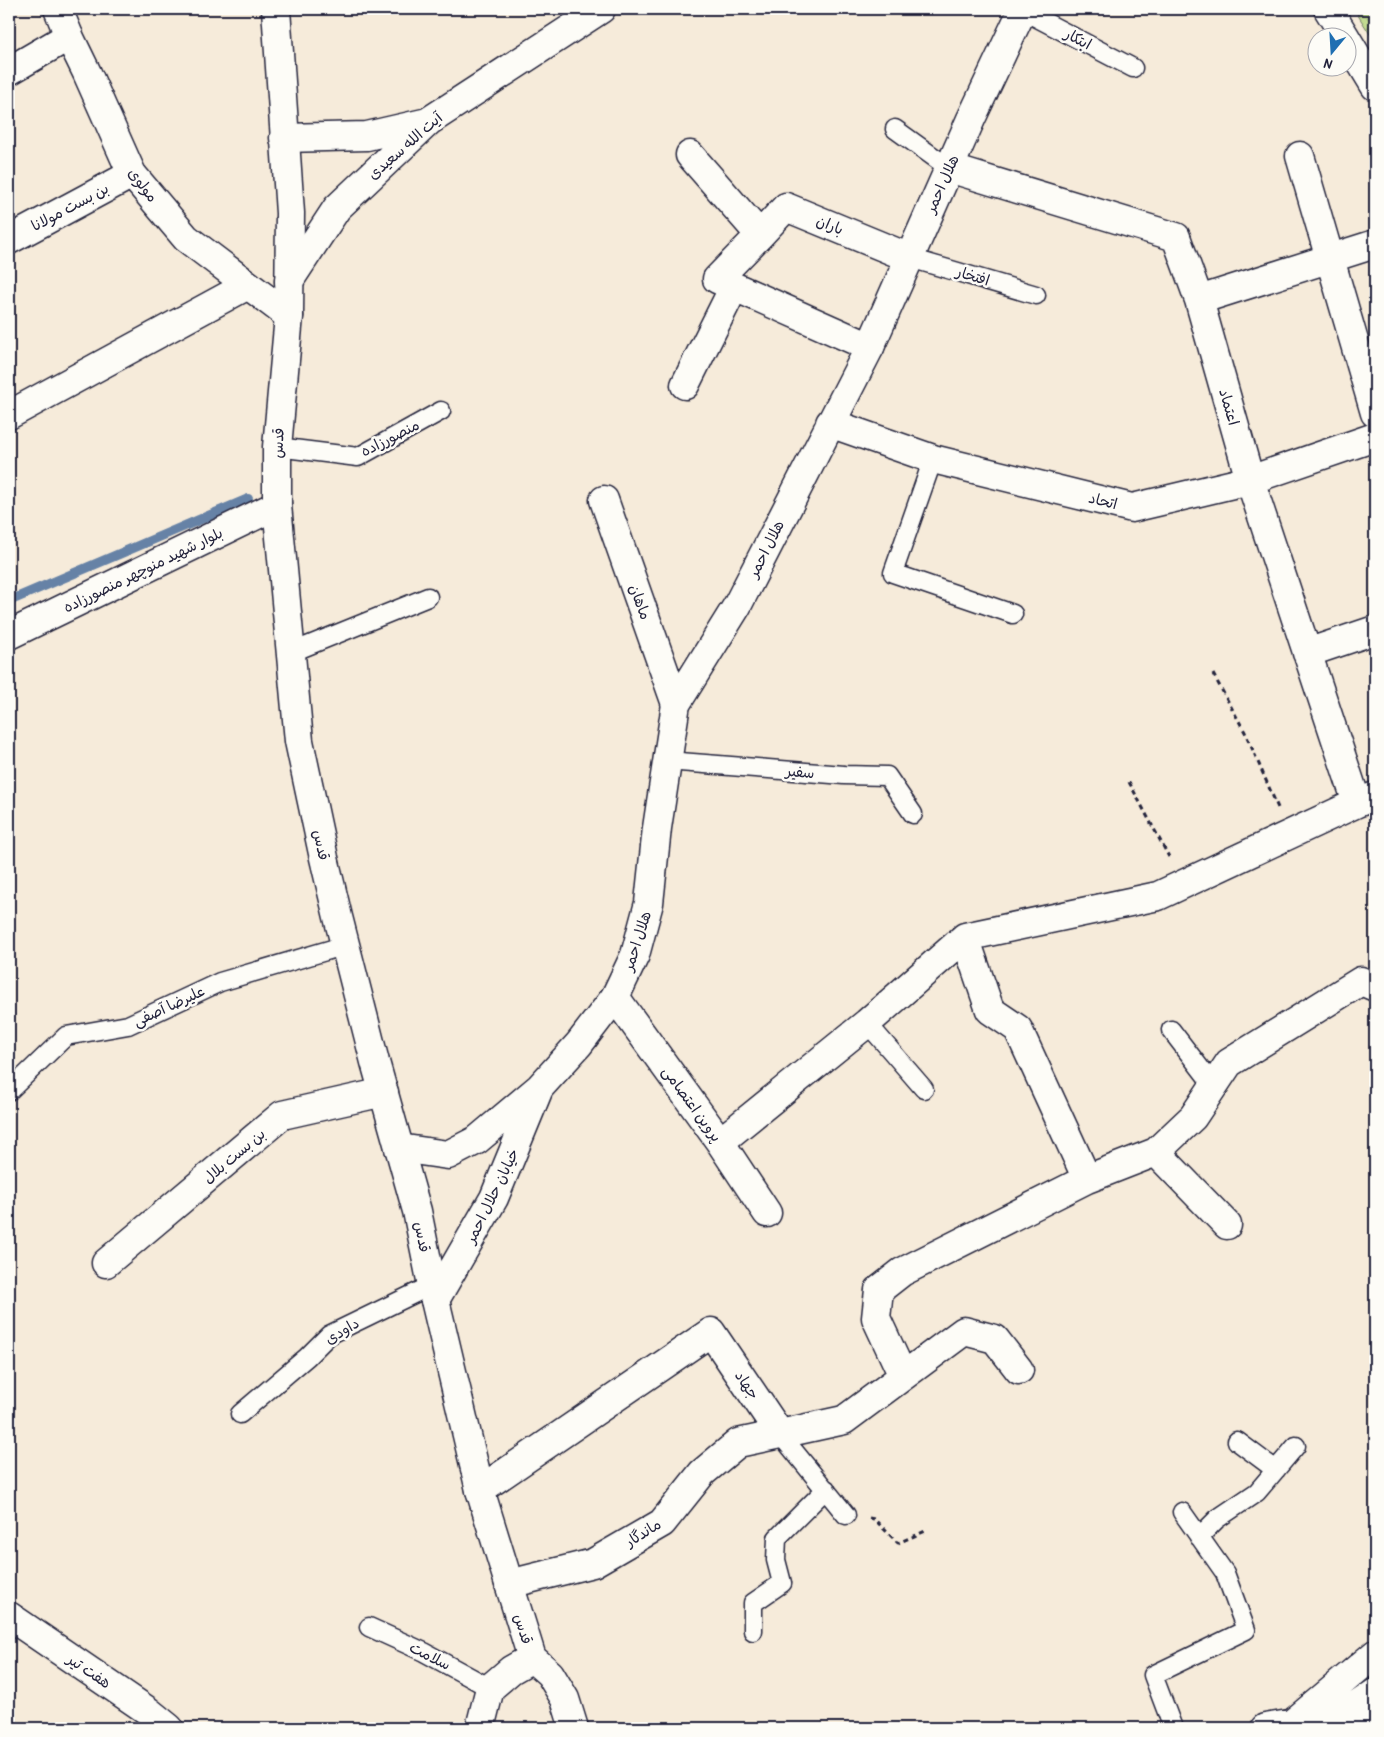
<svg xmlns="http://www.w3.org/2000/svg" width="1384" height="1737" viewBox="0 0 1384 1737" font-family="'Patrick Hand','Playpen Sans Arabic',sans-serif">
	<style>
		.park { fill: url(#park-dots); stroke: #727e66 }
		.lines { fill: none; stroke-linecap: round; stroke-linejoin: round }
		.stream { stroke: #6682a6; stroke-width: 10 }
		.service-casing { stroke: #22223b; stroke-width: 21 }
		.minor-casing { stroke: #22223b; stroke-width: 31 }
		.tertiary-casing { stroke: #22223b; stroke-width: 31 }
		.secondary-casing { stroke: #22223b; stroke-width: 31 }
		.path { stroke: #22223b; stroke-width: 3; stroke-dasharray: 5 4; stroke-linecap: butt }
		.service { stroke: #fdfcf7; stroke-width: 18 }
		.minor { stroke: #fdfcf7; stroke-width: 28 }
		.tertiary { stroke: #fdfcf7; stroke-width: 28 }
		.secondary { stroke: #fdfcf7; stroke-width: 28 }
		.labels { text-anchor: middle; stroke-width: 5; stroke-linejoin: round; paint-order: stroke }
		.street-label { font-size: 15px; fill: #22223b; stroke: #fdfcf7 }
	</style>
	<defs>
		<pattern id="park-dots" width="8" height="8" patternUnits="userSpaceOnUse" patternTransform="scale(1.25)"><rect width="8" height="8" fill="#c2db91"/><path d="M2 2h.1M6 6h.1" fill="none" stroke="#a6bc7e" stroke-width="1.8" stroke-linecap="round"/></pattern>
	</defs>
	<rect width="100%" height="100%" fill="#f6ebda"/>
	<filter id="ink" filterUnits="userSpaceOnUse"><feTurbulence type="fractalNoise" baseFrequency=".02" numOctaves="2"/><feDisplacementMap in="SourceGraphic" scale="10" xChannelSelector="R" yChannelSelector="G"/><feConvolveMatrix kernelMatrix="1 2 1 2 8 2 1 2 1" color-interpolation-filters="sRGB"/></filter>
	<g filter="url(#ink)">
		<path class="park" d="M1354,9H1375V42Z"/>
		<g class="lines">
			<path class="stream" d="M9,601L248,499"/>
			<g class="service-casing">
				<path id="service" d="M1022,10L1133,68
					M895,129L949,168
					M910,258L1036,295
					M277,447L358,457L441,411
					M933,459L893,573L1013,614
					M290,653L428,597
					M667,761L844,775L887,776L913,814
					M867,1023L924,1089
					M1171,1030L1214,1086
					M9,1091L66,1036L128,1025L220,982L346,945
					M240,1414L307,1357L329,1335L432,1285
					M780,1434L846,1515
					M1237,1441L1276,1470
					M1199,1537L1217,1519L1257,1492L1296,1446
					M369,1627L424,1652L490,1688
					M753,1631V1603L782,1583L776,1560L777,1538L826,1489
					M1173,1728L1153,1675L1246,1630L1225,1573L1182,1512
					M1360,1728L1375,1706"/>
			</g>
			<g class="minor-casing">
				<path id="minor" d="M1328,9L1346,38
					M1346,38L1375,86
					M9,71L69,36
					M690,155L760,235L717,279L870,347
					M1300,156L1375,413
					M949,168L1176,237L1199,300L1250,480L1357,803
					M760,235L786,207L910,258
					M9,240L132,174
					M1199,300L1375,244
					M685,385L734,287
					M9,415L248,285
					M830,423L933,459L1132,508L1250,480L1375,437
					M604,500L676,704
					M9,635L277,505
					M1307,653L1375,630
					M965,937L990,1010L1018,1029L1087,1179
					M615,997L720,1142L767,1213
					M720,1142L867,1023L965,937L1158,896L1357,803L1375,796
					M1156,1152L1227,1225
					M106,1263L282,1115L384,1092
					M903,1376L876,1318L879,1290L902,1272L1087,1179L1156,1152L1193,1117L1229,1063L1361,981L1375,987
					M480,1490L711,1332L780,1434L844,1420L964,1331L995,1339L1019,1370
					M509,1584L593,1563L662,1523L702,1473L738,1443L780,1434
					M9,1616L148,1711L169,1728
					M1294,1722L1375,1654
					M1265,1728L1343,1715L1375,1693"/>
			</g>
			<g class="tertiary-casing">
				<path id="tertiary" d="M58,9L69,36L87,73L132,174L186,238L289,316
					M284,138L367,136L428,122
					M289,281L337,208L429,121L601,9
					M399,1148L448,1155L477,1140L540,1087L579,1044L615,997L635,955L649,903L657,828L676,704L737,606L870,347L971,119L1023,9
					M435,1300L494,1198L538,1091"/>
			</g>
			<g class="secondary-casing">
				<path id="secondary" d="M276,9L290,213L289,316L277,447V505L299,741L324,858L338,917L375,1062L417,1211L435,1300L480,1490L532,1658
					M480,1728L490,1688L511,1670L532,1658L550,1674L565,1699L574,1728"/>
			</g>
			<path class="path" d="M1213,674L1245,732L1278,808
				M1129,782L1169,857
				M869,1518L874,1519L898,1543L928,1530"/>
			<use href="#service" class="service"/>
			<use href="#minor" class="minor"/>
			<use href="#tertiary" class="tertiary"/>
			<use href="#secondary" class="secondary"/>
		</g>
	</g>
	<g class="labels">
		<g class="street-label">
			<text transform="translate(1078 39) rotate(28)" y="5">ابتکار</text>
			<text transform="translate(405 146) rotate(-41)" y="5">آیت الله سعیدی</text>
			<text transform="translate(942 184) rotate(-66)" y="5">هلال احمر</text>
			<text transform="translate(143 185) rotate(53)" y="5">مولوی</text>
			<text transform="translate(70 207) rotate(-28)" y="5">بن بست مولانا</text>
			<text transform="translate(830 225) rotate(22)" y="5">باران</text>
			<text transform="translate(973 276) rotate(17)" y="5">افتخار</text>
			<text transform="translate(1229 407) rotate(74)" y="5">اعتماد</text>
			<text transform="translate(390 438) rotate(-27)" y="5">منصورزاده</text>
			<text transform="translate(278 443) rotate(-87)" y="5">قدس</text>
			<text transform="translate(1103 501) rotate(14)" y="5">اتحاد</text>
			<text transform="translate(766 549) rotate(-63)" y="5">هلال احمر</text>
			<text transform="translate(143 570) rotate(-26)" y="5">بلوار شهید منوچهر منصورزاده</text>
			<text transform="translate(640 602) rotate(70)" y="5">ماهان</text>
			<text transform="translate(800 772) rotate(5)" y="5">سفیر</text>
			<text transform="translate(321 845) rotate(78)" y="5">قدس</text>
			<text transform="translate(637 941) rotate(-72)" y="5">هلال احمر</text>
			<text transform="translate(169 1006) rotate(-25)" y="5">علیرضا آصفی</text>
			<text transform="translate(692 1104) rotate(54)" y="5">پروین اعتصامی</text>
			<text transform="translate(234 1156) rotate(-40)" y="5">بن بست بلال</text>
			<text transform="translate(492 1196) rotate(-64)" y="5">خیابان حلال احمر</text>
			<text transform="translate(422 1237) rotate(79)" y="5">قدس</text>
			<text transform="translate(342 1331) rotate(-31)" y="5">داودی</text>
			<text transform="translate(747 1385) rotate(56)" y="5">جهاد</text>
			<text transform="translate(643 1533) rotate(-32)" y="5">ماندگار</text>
			<text transform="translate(523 1629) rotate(73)" y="5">قدس</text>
			<text transform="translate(430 1656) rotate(27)" y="5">سلامت</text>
			<text transform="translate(89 1671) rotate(34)" y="5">هفت تیر</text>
		</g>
	</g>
	<rect width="1384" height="1737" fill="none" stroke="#fdfcf7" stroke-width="30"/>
	<rect x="15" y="15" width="1354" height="1707" fill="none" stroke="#22223b" stroke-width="2" filter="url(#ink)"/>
	<g transform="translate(1332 52) rotate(198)"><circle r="24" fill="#fdfcf7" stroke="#a5a5ac"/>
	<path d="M0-4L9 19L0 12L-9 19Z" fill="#1f6fb2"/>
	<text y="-8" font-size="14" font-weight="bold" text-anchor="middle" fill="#22223b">N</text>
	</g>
</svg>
